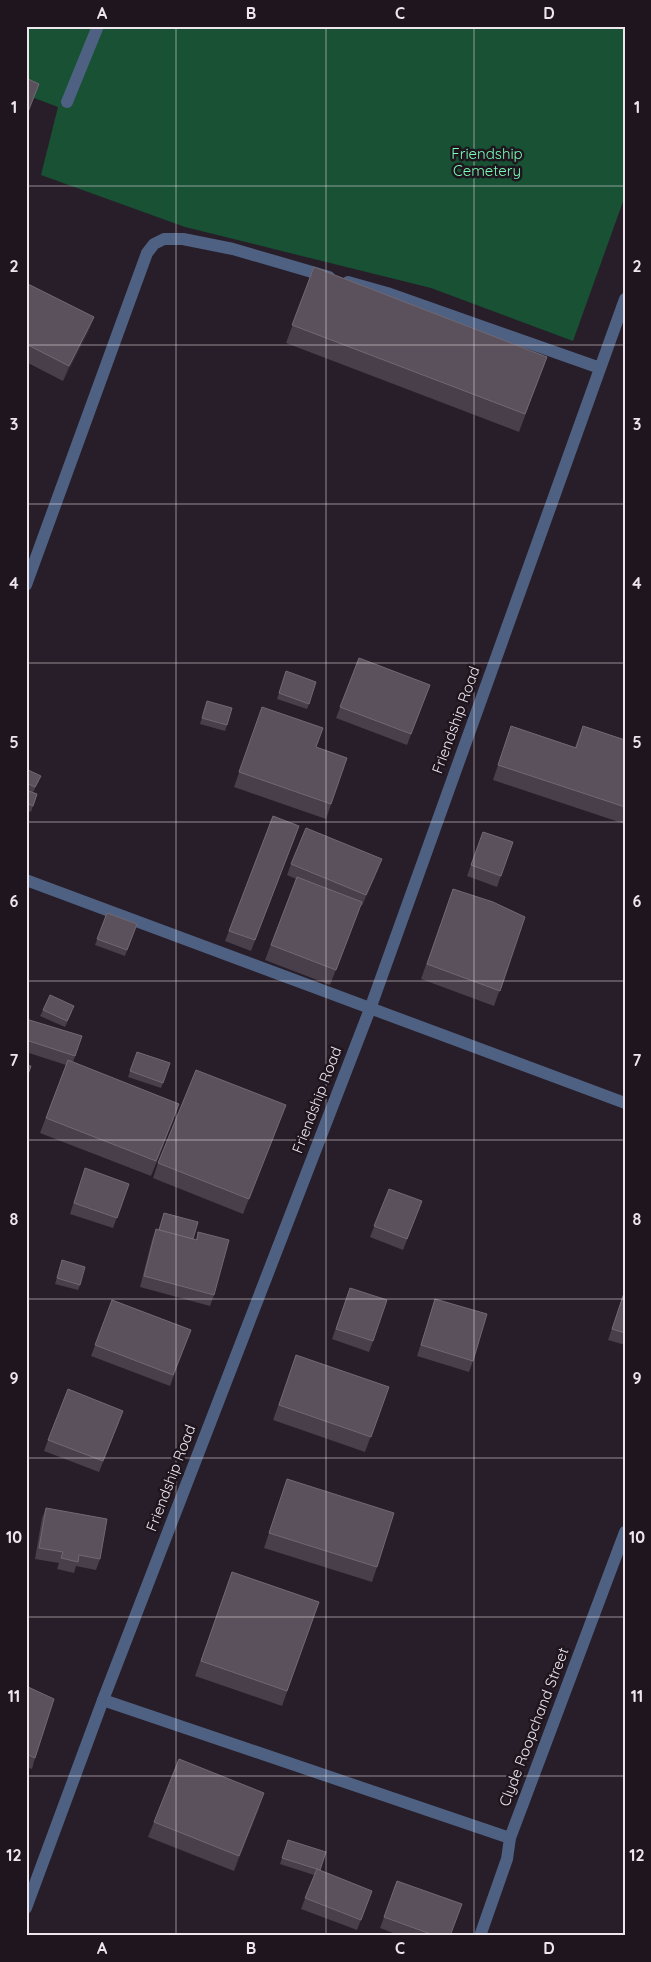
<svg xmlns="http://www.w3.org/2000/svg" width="651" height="1962" viewBox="0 0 651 1962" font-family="Quicksand,sans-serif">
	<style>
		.green { fill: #185133 }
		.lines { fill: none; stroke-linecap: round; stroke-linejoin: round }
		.service { stroke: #4f6182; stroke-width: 12 }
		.minor { stroke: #4f6182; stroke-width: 12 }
		.wall { fill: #483f4a }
		.shaded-wall { fill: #342a36 }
		.building { fill: #5a515c; stroke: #716872 }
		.grid { fill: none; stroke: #ede6ed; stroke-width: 1; stroke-opacity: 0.55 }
		.labels { text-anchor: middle; stroke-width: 5; stroke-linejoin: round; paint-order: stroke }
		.park-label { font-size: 15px; fill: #79ffb4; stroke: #1e151f }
		.street-label { font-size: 15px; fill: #ede6ed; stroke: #1e151f }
		.neatline { fill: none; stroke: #ede6ed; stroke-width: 2 }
		.grid-label { font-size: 16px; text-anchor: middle; font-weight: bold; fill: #ede6ed }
	</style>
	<rect width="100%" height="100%" fill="#281e29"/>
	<path class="green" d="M26,26H625V196L573,341L431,288L185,227L41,175L58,107L26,95Z"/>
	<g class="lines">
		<path class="service" d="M67,102L98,26
			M103,1700L510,1838"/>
		<path class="minor" d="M348,282L387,293L600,368
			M26,585L147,253L154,244L164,239H183L233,249L329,277
			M26,880L625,1103
			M26,1908L103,1700L370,1009L625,299
			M480,1936L507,1859L510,1838L625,1532"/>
	</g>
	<path class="wall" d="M314,267L547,357L519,432L286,343Z
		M26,283L94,317L88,332L63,381L26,362Z
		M359,658L430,685L407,745L336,718Z
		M286,671L309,704L307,709L277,699Z
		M207,701L227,725L225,731L200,724Z
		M262,707L316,747L347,758L326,819L234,787Z
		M511,726L575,747L583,726L625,740V824L493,780Z
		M26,769L39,781L33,792L37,794L31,812L26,810Z
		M273,816L295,837L251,951L225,941Z
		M483,832L513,842L497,887L467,876Z
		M291,864L378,870L362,906L361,905L330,985L265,960L296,879L287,875Z
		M453,889L525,917L494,1006L421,979Z
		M107,913L137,924L125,956L95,945Z
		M43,1010L72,1012L65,1027L40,1016Z
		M26,1019L82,1036L73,1062L174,1119L151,1176L40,1133L66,1065L26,1052Z
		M137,1052L163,1083L161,1088L128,1077Z
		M286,1105L243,1214L153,1178L158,1163Z
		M81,1179L129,1184L113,1228L70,1214Z
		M389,1189L422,1201L403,1250L370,1237Z
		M164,1213L193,1239H196L198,1232L214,1295L210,1306L140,1287L152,1240L156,1229L159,1230Z
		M62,1260L80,1285L78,1290L55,1284Z
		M625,1290V1345L608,1340Z
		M346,1299L373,1341L369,1352L332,1339Z
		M435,1299L473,1361L469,1372L417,1356Z
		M112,1300L191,1330L170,1386L91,1356Z
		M296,1355L389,1387L365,1452L273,1420Z
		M119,1422L99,1472L44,1451L48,1440Z
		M287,1479L377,1567L372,1582L264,1548Z
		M46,1508L100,1559L96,1570L76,1566L74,1573L57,1569L59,1563L35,1559L42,1518Z
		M232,1572L319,1602L282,1706L195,1676Z
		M26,1686L35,1758L32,1769L26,1767Z
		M259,1808L234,1871L148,1837L154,1822Z
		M288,1840L320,1871L368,1902L357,1930L301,1909L314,1875L280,1864Z
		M397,1881L450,1936H401L380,1928Z"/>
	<path class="shaded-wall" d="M94,317L88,332L63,381L69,366Z
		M382,859L378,870L362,906L366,895Z
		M264,1793L259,1808L234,1871L239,1856Z"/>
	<path class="building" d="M26,78L39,84L26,117Z
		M314,267L547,357L525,414L292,325Z
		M26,283L94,317L69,366L26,344Z
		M359,658L430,685L411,734L340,707Z
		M286,671L316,682L309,704L279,693Z
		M207,701L232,708L227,725L202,718Z
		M262,707L323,728L316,747L347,758L331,804L239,772Z
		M511,726L576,748L583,726L625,740V807L498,765Z
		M26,769L41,776L35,787L26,783Z
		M26,790L37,794L33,806L26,803Z
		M273,816L299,826L255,940L229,931Z
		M306,828L382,859L366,895L291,864Z
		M483,832L513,842L501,876L471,865Z
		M297,877L362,902L336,970L271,945Z
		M453,889L493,902L525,917L500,991L427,964Z
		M107,913L137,924L127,950L97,939Z
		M50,995L74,1006L67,1021L43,1010Z
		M26,1019L82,1036L75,1056L26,1040Z
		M137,1052L170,1063L163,1083L130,1071Z
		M68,1060L179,1104L156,1161L46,1118Z
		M26,1065L31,1066L26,1080Z
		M196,1070L286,1105L249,1199L158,1163Z
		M85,1168L129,1184L117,1218L74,1203Z
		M389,1189L422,1201L407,1239L374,1226Z
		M164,1213L198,1222L193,1239L159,1230Z
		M156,1229L197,1240L198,1232L229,1240L214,1295L144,1276Z
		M62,1260L85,1267L80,1285L57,1278Z
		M350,1288L387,1300L373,1341L336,1329Z
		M625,1290V1333L612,1329Z
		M435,1299L487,1314L473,1361L421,1345Z
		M112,1300L191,1330L173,1375L95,1345Z
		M296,1355L389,1387L371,1437L279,1405Z
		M68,1389L123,1411L103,1461L48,1440Z
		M287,1479L394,1513L377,1567L269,1533Z
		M46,1508L107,1519L100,1559L79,1555L78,1562L61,1558L63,1552L39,1548Z
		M232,1572L319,1602L287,1691L201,1661Z
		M26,1686L54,1699L35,1758L26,1754Z
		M179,1759L264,1793L239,1856L154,1822Z
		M288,1840L326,1852L320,1870L282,1858Z
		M317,1869L372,1891L361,1920L305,1898Z
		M397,1881L462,1904L450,1936H436L384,1917Z"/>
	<path class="grid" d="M176,26V1936M326,26V1936M474,26V1936M26,186H625M26,345H625M26,504H625M26,663H625M26,822H625M26,981H625M26,1140H625M26,1299H625M26,1458H625M26,1617H625M26,1776H625"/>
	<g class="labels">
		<g class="park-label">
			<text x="487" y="159">Friendship<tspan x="487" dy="17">Cemetery</tspan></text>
		</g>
		<g class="street-label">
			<text transform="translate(456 720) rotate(-70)" y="5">Friendship Road</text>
			<text transform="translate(317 1100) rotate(-69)" y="5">Friendship Road</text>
			<text transform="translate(171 1478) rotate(-69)" y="5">Friendship Road</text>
			<text transform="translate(534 1727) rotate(-69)" y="5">Clyde Roopchand Street</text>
		</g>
	</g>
	<rect width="651" height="1962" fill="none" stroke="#1e151f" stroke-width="55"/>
	<rect x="28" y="28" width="596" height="1906" class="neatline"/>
	<g class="grid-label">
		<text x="102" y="19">A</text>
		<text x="251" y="19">B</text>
		<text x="400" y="19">C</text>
		<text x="549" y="19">D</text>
		<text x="14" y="113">1</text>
		<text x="637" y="113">1</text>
		<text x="14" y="272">2</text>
		<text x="637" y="272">2</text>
		<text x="14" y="430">3</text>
		<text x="637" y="430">3</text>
		<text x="14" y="589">4</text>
		<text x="637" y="589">4</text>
		<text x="14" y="748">5</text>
		<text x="637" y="748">5</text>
		<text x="14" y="907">6</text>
		<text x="637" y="907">6</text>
		<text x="14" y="1066">7</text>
		<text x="637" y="1066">7</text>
		<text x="14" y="1225">8</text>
		<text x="637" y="1225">8</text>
		<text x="14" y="1384">9</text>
		<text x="637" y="1384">9</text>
		<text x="14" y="1543">10</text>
		<text x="637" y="1543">10</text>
		<text x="14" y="1702">11</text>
		<text x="637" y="1702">11</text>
		<text x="14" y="1861">12</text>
		<text x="637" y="1861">12</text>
		<text x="102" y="1954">A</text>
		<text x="251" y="1954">B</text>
		<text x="400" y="1954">C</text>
		<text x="549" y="1954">D</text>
	</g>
</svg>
